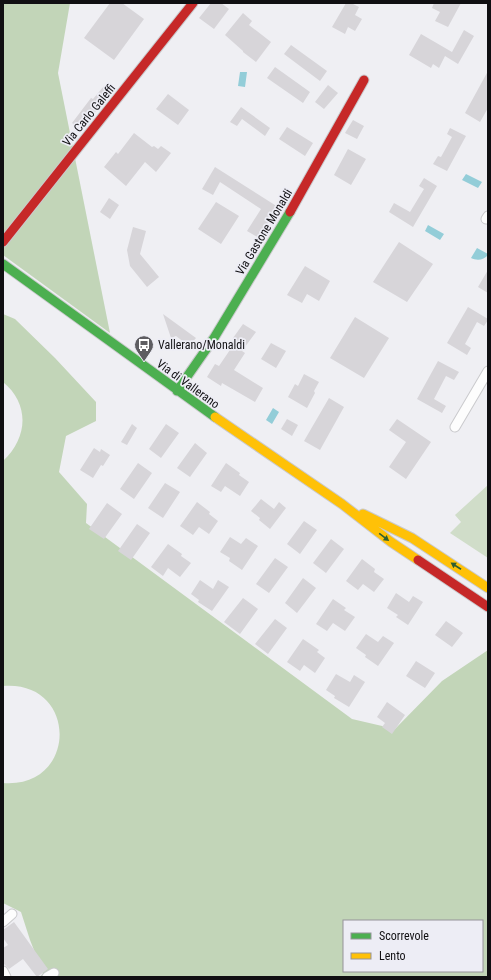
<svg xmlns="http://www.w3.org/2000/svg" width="491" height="980" viewBox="0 0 491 980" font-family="'Roboto Condensed',sans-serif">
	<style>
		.green { fill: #d0ddc9 }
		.forest { fill: #c2d5b8; fill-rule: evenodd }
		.water { fill: #93cdd8 }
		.building { fill: #d7d5d9 }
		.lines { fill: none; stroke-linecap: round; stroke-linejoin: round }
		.street-casing { stroke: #cacacd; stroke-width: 11 }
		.fast-casing { stroke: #cacacd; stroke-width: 11 }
		.slow-casing { stroke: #cacacd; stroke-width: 11 }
		.jam-casing { stroke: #cacacd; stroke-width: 11 }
		.street { stroke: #fdfdfd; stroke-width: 9 }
		.fast { stroke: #4caf50; stroke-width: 9 }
		.slow { stroke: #ffc107; stroke-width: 9 }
		.jam { stroke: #c62828; stroke-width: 9 }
		.oneway { fill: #2e5f31 }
		.labels { text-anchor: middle; stroke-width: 3.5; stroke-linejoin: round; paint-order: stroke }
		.street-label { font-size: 12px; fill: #100f12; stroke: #ededf5 }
		.poi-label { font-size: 12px; fill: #100f12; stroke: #ededf5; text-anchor: start }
	</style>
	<rect width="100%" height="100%" fill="#efeff3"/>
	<path class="green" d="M488,485V558L450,533L461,522L455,515Z"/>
	<path class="forest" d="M3,3H70L58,73L110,333L3,255Z
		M3,314L15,319L55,358L96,402V421L66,436L59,472L87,504L86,523L352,719L395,729L442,681L488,650V977H40L43,973L30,940L21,912L3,903V783C78,789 79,680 3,686V461C28,438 30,404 3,382ZM344,921H482V971H344Z"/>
	<path class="water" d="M240,72H247L245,87L238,86Z
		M466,174L482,182L478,188L462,180Z
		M428,225L444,234L440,240L425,231Z
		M477,248L488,254V255C484,260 477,261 471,258Z
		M273,408L279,412L272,424L266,420Z"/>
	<path class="building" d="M110,3H122L144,19L114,60L84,38Z
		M211,3H221L229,9L214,29L199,18Z
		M346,3H351L359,7L355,15L362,19L355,31L348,27L345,34L332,27Z
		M434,3H461L448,27L435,21L440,12L432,8Z
		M243,13L252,21L249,25L271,42L256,62L243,52V51L225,35Z
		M464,30L474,36L458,64L445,56L439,68L433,64L431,68L409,55L421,34L452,52Z
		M291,45L327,71L320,81L284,54Z
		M275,67L310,92L303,103L267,78Z
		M488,71V108L480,122L465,113Z
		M328,85L338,93L324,109L315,102Z
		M104,86L111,91L82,130L72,123L91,98L93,99Z
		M168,94L189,110L178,125L156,109Z
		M241,107L270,128L265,136L242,119L237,126L230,122Z
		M353,120L364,126L357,139L345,133Z
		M287,127L313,143L305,156L279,139Z
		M450,128L466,136L447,171L433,164L438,156L441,157L452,137L447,134Z
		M134,133L152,147L154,146L158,149L161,146L171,153L156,172L145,162L126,186L104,167L116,152L118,154Z
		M348,149L366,159L351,185L334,175Z
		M215,167L278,207L259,238L247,231L261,209L220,182L213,195L202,189Z
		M424,178L437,186L413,227L389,212L394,203L410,212L424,189L419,186Z
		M109,198L119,205L110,219L100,212Z
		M216,202L239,216L221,244L198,229Z
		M133,227L146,231L140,254L159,277L147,287L130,266L127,250Z
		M399,242L433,264L407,302L373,282Z
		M305,266L330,281L319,301L307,294L302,303L287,295Z
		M488,270V293L478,287Z
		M468,307L488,319V320L484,326L477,322L465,344L471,348L467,355L447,343Z
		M163,314L196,338L189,346L176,336L171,338Z
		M355,317L389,338L364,378L330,358Z
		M243,324L256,332L242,351L245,353L234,370L263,388L255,402L222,383L221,386L207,377L215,364L219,366L236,341L233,338Z
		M271,343L286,351L276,368L261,359Z
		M438,361L459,372L454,380L446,376L434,399L446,406L442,413L417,399Z
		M304,374L319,382L314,391L315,393L307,408L288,397L295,384L298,386Z
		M329,398L344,407L320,450L304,441Z
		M287,419L298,425L292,436L281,429Z
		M397,419L431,442L406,479L389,467L406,442L389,430Z
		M132,424L137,428L127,445L121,442Z
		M166,424L179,433L161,458L149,449Z
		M195,443L207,453L190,477L177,468Z
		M94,448L100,452L101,449L110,455L103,466L101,465L93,478L80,470Z
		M138,463L152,473L134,499L120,489Z
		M226,463L240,473L239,475L249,482L240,496L225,486L221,492L211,486Z
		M165,483L180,492L163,518L148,508Z
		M261,499L274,509L279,502L286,508L270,529L259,520L260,518L251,511Z
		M197,502L210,512L209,514L218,521L209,534L199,527L193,535L180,526Z
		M107,503L122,514L104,539L89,529Z
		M304,521L317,530L300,554L287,544Z
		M137,524L150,533L131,560L118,551Z
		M230,537L241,544L246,538L258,546L242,570L229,561L230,558L220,552Z
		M331,539L344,549L326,573L313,563Z
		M168,544L182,554L181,556L191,563L180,577L168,568L163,576L151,567Z
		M275,558L288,567L269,593L256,584Z
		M362,559L375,569L374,572L384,579L374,592L363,584L358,590L346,581Z
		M303,578L316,588L297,613L285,603Z
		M200,580L213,589L218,580L229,587L212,611L198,602L199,600L191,594Z
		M396,593L409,602L413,596L423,602L408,625L396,617L398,615L387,608Z
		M243,598L258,609L240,634L224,622Z
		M333,599L346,608L344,610L355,617L345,631L333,623L327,631L316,624Z
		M275,619L287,628L268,654L255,644Z
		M446,621L463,633L452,647L435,635Z
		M366,634L378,642L383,636L394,643L378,666L365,657L366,655L356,648Z
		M303,639L319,650L317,652L325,658L315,673L304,665L300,671L287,662Z
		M416,661L435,673L425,688L406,676Z
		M336,674L350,682L354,675L365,682L349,707L334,698L335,696L326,690Z
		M387,702L405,715L392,734L382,727L385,723L377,717Z
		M14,922L48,969L37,977L23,959L9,969L3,963V948L8,945L3,938V930Z"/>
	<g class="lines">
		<g class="street-casing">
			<path id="street" d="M486,219L488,216
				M455,427L488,371
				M3,922L12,914
				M3,971L6,977
				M47,977L54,973"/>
		</g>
		<g class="fast-casing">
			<path id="fast" d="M3,264L215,417
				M177,391L214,338L290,212"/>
		</g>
		<g class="slow-casing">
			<path id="slow" d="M215,417L342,504L391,542L418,560
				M363,514L412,538L488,588"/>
		</g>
		<g class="jam-casing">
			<path id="jam" d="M290,212L364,80
				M3,242L193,3
				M418,560L488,607"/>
		</g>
		<use href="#street" class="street"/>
		<use href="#fast" class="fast"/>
		<use href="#slow" class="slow"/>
		<use href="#jam" class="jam"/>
	</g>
	<defs><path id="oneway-solid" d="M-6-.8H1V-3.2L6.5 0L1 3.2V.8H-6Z"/></defs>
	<g class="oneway">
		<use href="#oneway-solid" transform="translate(384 537) rotate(37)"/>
		<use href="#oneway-solid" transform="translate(456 566) rotate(-147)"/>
	</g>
	<defs>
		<g id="bus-pin" transform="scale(1)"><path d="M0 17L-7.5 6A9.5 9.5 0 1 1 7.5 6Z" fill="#5e5d61" stroke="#ededf5"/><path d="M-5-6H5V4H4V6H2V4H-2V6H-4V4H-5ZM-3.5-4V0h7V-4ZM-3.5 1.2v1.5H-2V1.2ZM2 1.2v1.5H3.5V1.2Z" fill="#fff"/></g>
	</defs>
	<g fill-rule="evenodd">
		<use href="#bus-pin" x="144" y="345"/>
	</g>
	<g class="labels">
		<g class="street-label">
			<text transform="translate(89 115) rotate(-51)" y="4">Via Carlo Galeffi</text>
			<text transform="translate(264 232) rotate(-59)" y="4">Via Gastone Monaldi</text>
			<text transform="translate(188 384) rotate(36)" y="4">Via di Vallerano</text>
		</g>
		<g class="poi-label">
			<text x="158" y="349">Vallerano/Monaldi</text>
		</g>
	</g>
	<rect width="491" height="980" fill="none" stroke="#100f12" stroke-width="8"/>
	<rect x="343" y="920" width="140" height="52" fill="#ededf5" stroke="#95949a"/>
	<rect x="351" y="933" width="20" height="6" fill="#4caf50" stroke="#95949a"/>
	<text x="379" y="940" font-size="12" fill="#100f12">Scorrevole</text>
	<rect x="351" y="953" width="20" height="6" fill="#ffc107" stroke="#95949a"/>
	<text x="379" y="960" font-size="12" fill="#100f12">Lento</text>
</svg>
